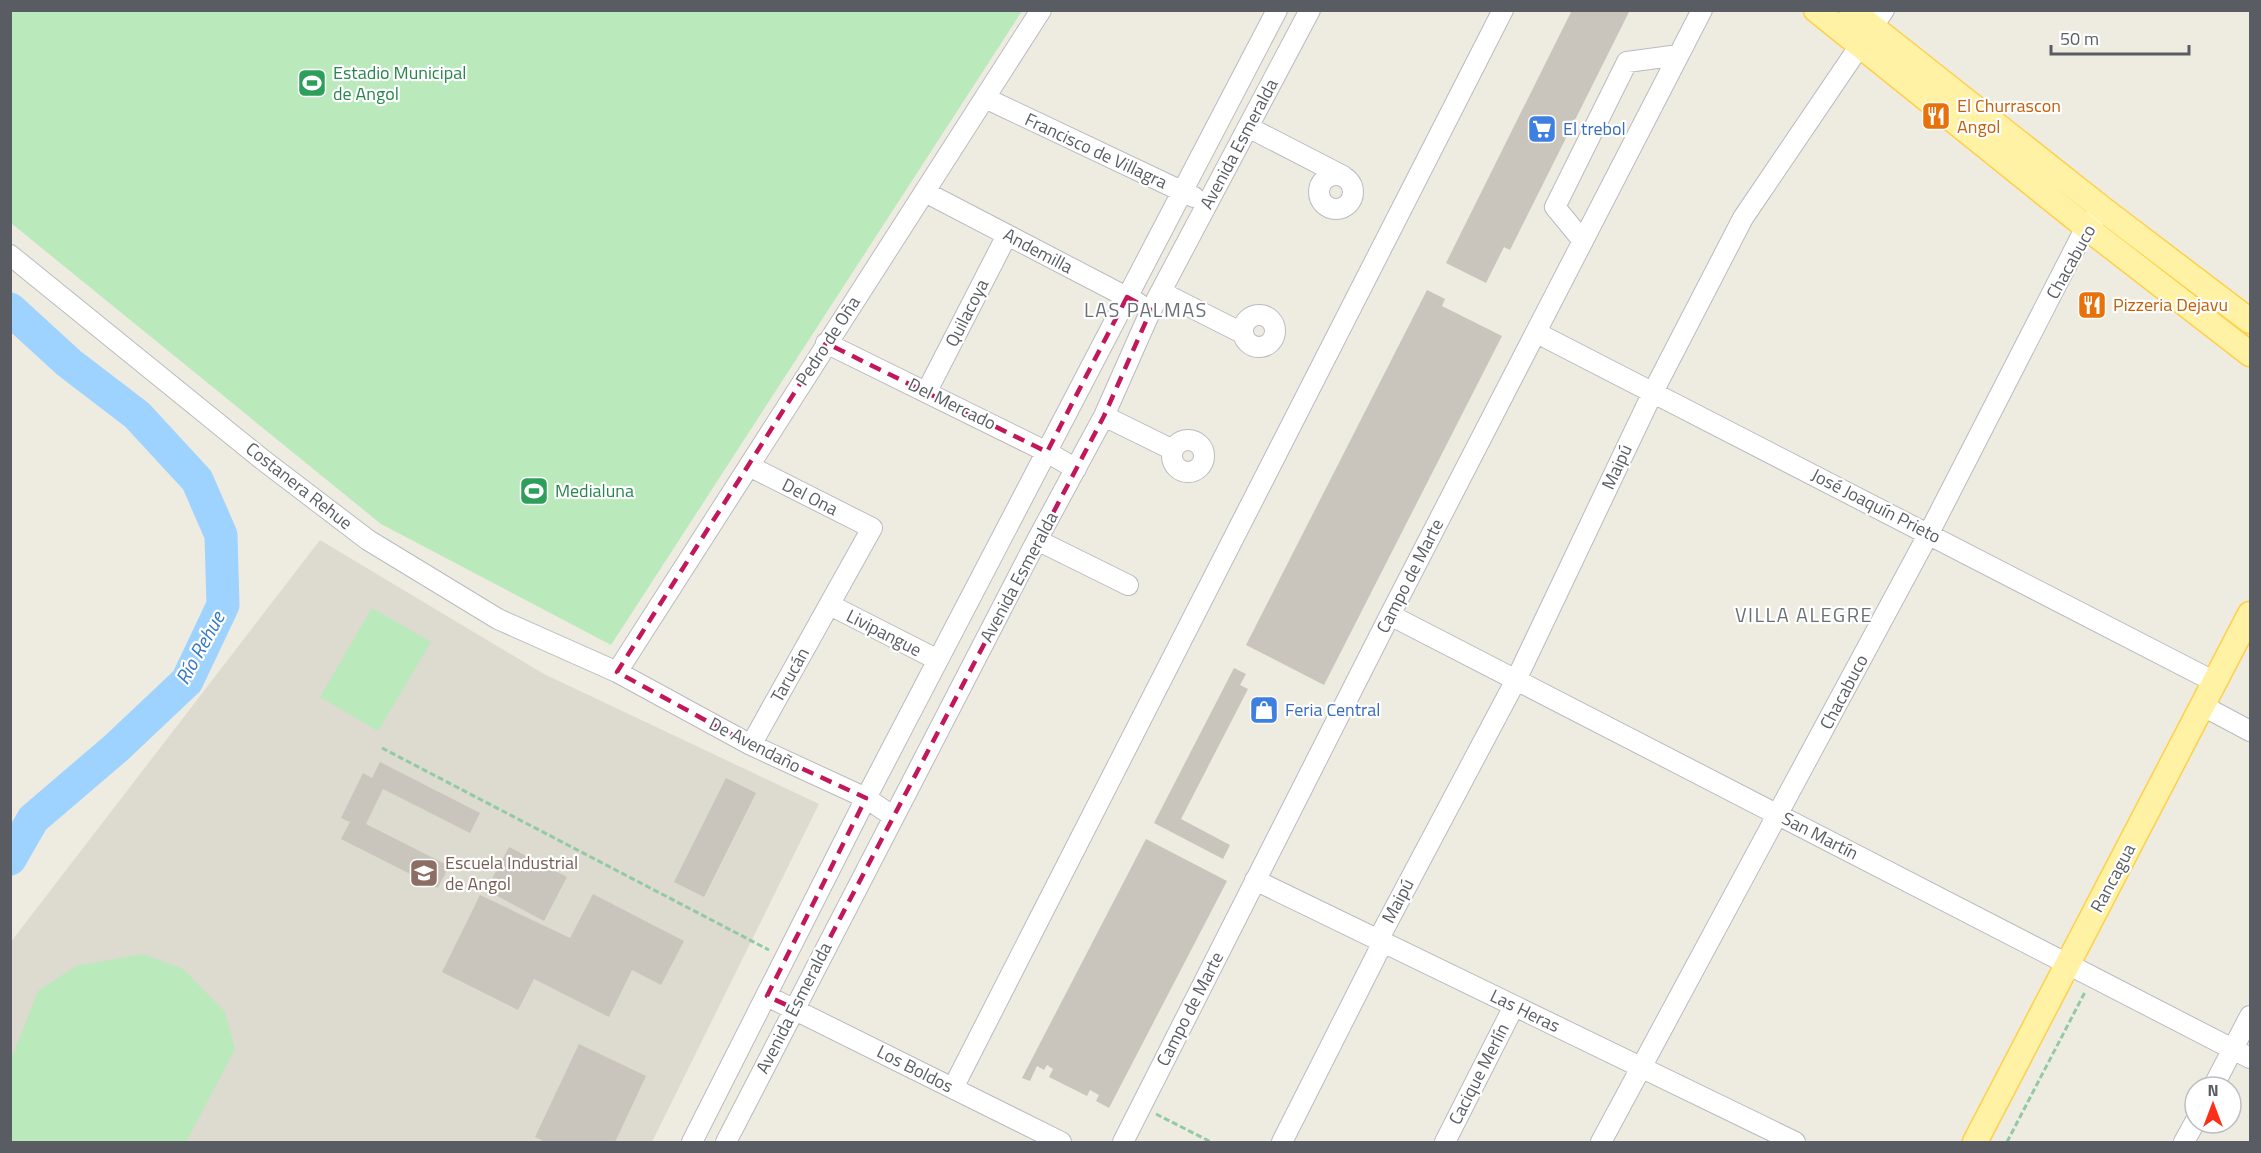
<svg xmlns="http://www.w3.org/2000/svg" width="2261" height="1153" viewBox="0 0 2261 1153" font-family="'Titillium Web',sans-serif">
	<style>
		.education { fill: #dddacf }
		.green { fill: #bae9bb }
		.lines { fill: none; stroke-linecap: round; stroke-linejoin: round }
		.river { stroke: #9fd3ff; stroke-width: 33 }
		.building { fill: #c9c5bd }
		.minor-casing { stroke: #b9bbc1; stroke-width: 22 }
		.major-casing { stroke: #ffd048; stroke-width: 27 }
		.path { stroke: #92caa4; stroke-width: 3; stroke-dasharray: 6 3; stroke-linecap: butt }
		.minor { stroke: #fff; stroke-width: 20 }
		.major { stroke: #fff2a4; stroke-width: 24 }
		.marked { fill: none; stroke: #c2185b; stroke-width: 4.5; stroke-dasharray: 12 8; stroke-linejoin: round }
		.labels { text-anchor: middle; stroke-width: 4.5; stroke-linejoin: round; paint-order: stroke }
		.leisure-label { font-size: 18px; fill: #27864d; stroke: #fff; text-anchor: start }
		.food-label { font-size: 18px; fill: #c56008; stroke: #fff; text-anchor: start }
		.shop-label { font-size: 18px; fill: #366cbe; stroke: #fff; text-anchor: start }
		.street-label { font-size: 18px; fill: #595d63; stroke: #fff }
		.education-label { font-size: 18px; fill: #785e54; stroke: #fff; text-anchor: start }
		.neighbourhood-label { font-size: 20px; letter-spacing: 1.5px; fill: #6a6f75; stroke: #fff }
		.water-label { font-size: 20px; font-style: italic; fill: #3478c6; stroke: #fff }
	</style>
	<rect width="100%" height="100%" fill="#eeebe0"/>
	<path class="education" d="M320,540L544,674L819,804L652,1142H11L10,943Z"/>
	<path class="green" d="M10,11L11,10L1022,11L611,645L381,524L11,223Z
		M372,608L431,642L378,731L320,697Z
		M143,954L183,969L225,1012L235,1049L186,1142H11V1060L38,991L76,966Z"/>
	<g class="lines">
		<path class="river" d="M10,309L69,363L137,415L197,480L221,535L223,605L187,681L116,748L33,819L10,859"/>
	</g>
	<path class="building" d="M1572,10H1630L1510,250L1504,247L1486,283L1446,263Z
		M1427,290L1445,299L1442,306L1502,336L1324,685L1246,645Z
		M1234,668L1246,674L1240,685L1248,689L1181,819L1230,845L1223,859L1154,823Z
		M380,762L480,813L470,833L383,789L366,824L449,866L438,888L341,839L350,822L341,818L363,773L372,778Z
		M726,778L756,793L704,897L674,882Z
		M1146,839L1227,881L1109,1108L1096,1101L1099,1095L1090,1090L1087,1096L1049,1077L1053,1069L1047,1065L1044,1070L1037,1066L1030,1081L1022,1078Z
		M509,847L567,877L544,921L486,890Z
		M593,894L684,941L661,985L632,970L609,1017L534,979L518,1010L442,972L480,895L570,938Z
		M579,1044L646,1076L615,1142H545L535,1137Z"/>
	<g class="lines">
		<g class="minor-casing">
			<path id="minor" d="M985,98L1194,197
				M1248,127L1343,176
				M1319 192a17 17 0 1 1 34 0a17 17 0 1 1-34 0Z
				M925,192L1138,303
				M1583,241L1555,207L1627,62L1679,55
				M10,255L263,460L368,540L498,619L617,672L751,745L866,798L894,817
				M1161,292L1242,333
				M1243 331a16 16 0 1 1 32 0a16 16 0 1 1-32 0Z
				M1537,333L2215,682
				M826,343L1047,452L1076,469
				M927,391L1007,235
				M1104,416L1173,450
				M1172 456a16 16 0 1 1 32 0a16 16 0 1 1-32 0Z
				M749,466L872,528L751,745
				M1037,540L1128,585
				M830,605L938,660
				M1390,615L2250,1058
				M617,672L1041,10
				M2203,706L2250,731
				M1255,880L1795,1142
				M1378,940L1516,680L1653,392L1743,218L1884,10
				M767,996L1061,1142
				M2213,1087L2250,1016
				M953,1088L1503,10
				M692,1142L866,798L1277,10
				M726,1142L1037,540L1104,416L1151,310L1310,10
				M1123,1142L1390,615L1702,10
				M1282,1142L1383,942
				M1445,1142L1514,1006
				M1601,1142L1929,533L2086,227L2096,217
				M2184,1142L2195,1122"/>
		</g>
		<g class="major-casing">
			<path id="major" d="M1816,10L2086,227L2250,354
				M1851,10L2104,210L2250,321
				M1975,1142L2250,614"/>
		</g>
		<path class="path" d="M382,748L769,950
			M1156,1114L1211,1142
			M2007,1142L2085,992"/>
		<use href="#minor" class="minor"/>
		<use href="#major" class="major"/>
	</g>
	<path class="marked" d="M1127,297L1151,310L1104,416L793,1008L767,996L866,798L751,745L617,672L826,343L1047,452Z"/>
	<defs>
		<g id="stadium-square" transform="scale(1.5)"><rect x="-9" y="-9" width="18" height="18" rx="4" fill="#2e9e5b" stroke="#fff"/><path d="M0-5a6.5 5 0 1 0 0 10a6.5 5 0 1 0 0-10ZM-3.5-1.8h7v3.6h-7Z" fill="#fff"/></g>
		<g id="restaurant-square" transform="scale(1.5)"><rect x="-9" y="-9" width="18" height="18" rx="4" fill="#e8710a" stroke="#fff"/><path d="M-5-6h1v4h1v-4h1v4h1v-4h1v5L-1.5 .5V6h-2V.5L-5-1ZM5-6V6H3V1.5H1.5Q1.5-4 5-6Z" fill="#fff"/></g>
		<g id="supermarket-square" transform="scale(1.5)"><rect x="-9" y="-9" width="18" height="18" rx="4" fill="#3f7fe0" stroke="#fff"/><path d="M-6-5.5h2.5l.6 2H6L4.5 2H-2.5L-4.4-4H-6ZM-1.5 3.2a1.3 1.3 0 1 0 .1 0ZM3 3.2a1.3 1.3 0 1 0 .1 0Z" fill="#fff"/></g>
		<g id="shop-square" transform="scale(1.5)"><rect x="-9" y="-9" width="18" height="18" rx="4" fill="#3f7fe0" stroke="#fff"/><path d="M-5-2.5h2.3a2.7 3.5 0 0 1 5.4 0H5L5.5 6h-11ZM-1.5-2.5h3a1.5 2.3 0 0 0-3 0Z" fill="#fff"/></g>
		<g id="school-square" transform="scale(1.5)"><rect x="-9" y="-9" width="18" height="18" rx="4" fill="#8d6e63" stroke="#fff"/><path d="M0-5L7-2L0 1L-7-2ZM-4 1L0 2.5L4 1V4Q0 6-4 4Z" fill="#fff"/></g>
	</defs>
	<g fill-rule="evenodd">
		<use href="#stadium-square" x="312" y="83"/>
		<use href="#restaurant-square" x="1936" y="116"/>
		<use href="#supermarket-square" x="1542" y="129"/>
		<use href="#restaurant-square" x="2092" y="305"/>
		<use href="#stadium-square" x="534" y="491"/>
		<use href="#shop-square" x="1264" y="710"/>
		<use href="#school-square" x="424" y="873"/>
	</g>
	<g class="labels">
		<g class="leisure-label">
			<text x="333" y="79">Estadio Municipal<tspan x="333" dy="21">de Angol</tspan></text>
			<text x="555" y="497">Medialuna</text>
		</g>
		<g class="food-label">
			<text x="1957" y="112">El Churrascon<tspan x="1957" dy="21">Angol</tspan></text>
			<text x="2113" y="311">Pizzeria Dejavu</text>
		</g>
		<g class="shop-label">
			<text x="1563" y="135">El trebol</text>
			<text x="1285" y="716">Feria Central</text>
		</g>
		<g class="street-label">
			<text transform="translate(1239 144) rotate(-62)" y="6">Avenida Esmeralda</text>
			<text transform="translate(1096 151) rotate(25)" y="6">Francisco de Villagra</text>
			<text transform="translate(1038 251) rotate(28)" y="6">Andemilla</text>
			<text transform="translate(2071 262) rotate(-61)" y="6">Chacabuco</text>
			<text transform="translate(967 313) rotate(-63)" y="6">Quilacoya</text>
			<text transform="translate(828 341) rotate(-57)" y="6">Pedro de Oña</text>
			<text transform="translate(952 404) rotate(26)" y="6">Del Mercado</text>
			<text transform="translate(1617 467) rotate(-65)" y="6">Maipú</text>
			<text transform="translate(299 486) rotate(38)" y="6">Costanera Rehue</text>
			<text transform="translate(810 497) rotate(27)" y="6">Del Ona</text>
			<text transform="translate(1876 506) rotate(27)" y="6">José Joaquín Prieto</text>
			<text transform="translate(1410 576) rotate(-63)" y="6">Campo de Marte</text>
			<text transform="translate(1019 577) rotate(-62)" y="6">Avenida Esmeralda</text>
			<text transform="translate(884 633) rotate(27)" y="6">Livipangue</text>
			<text transform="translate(790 675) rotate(-61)" y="6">Tarucán</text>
			<text transform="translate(1844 692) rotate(-62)" y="6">Chacabuco</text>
			<text transform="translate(755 745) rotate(27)" y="6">De Avendaño</text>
			<text transform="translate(1820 836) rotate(27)" y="6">San Martín</text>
			<text transform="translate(2113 878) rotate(-62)" y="6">Rancagua</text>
			<text transform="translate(1398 901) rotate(-62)" y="6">Maipú</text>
			<text transform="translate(794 1008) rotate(-63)" y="6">Avenida Esmeralda</text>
			<text transform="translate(1190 1009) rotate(-63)" y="6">Campo de Marte</text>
			<text transform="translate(1525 1011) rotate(26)" y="6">Las Heras</text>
			<text transform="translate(915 1069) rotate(27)" y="6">Los Boldos</text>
			<text transform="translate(1479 1074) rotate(-63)" y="6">Cacique Merlín</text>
		</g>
		<g class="education-label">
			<text x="445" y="869">Escuela Industrial<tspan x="445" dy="21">de Angol</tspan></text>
		</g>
		<g class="neighbourhood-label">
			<text x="1146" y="317">LAS PALMAS</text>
			<text x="1804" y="622">VILLA ALEGRE</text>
		</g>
		<g class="water-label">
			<text transform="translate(200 648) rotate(-61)" y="7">Río Rehue</text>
		</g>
	</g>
	<rect width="2261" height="1153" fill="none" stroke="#595d63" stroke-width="24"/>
	<g transform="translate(2213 1105)"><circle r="28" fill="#ffffff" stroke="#bdbec1" stroke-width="1.5"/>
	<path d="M0-4.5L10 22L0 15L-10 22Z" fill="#fb3019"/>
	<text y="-9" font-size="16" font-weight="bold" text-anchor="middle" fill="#595d63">N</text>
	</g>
	<path d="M2051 45v9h138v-9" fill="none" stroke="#595d63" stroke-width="3"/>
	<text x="2060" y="45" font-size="18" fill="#595d63" stroke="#ffffff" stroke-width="4.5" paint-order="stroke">50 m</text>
</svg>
